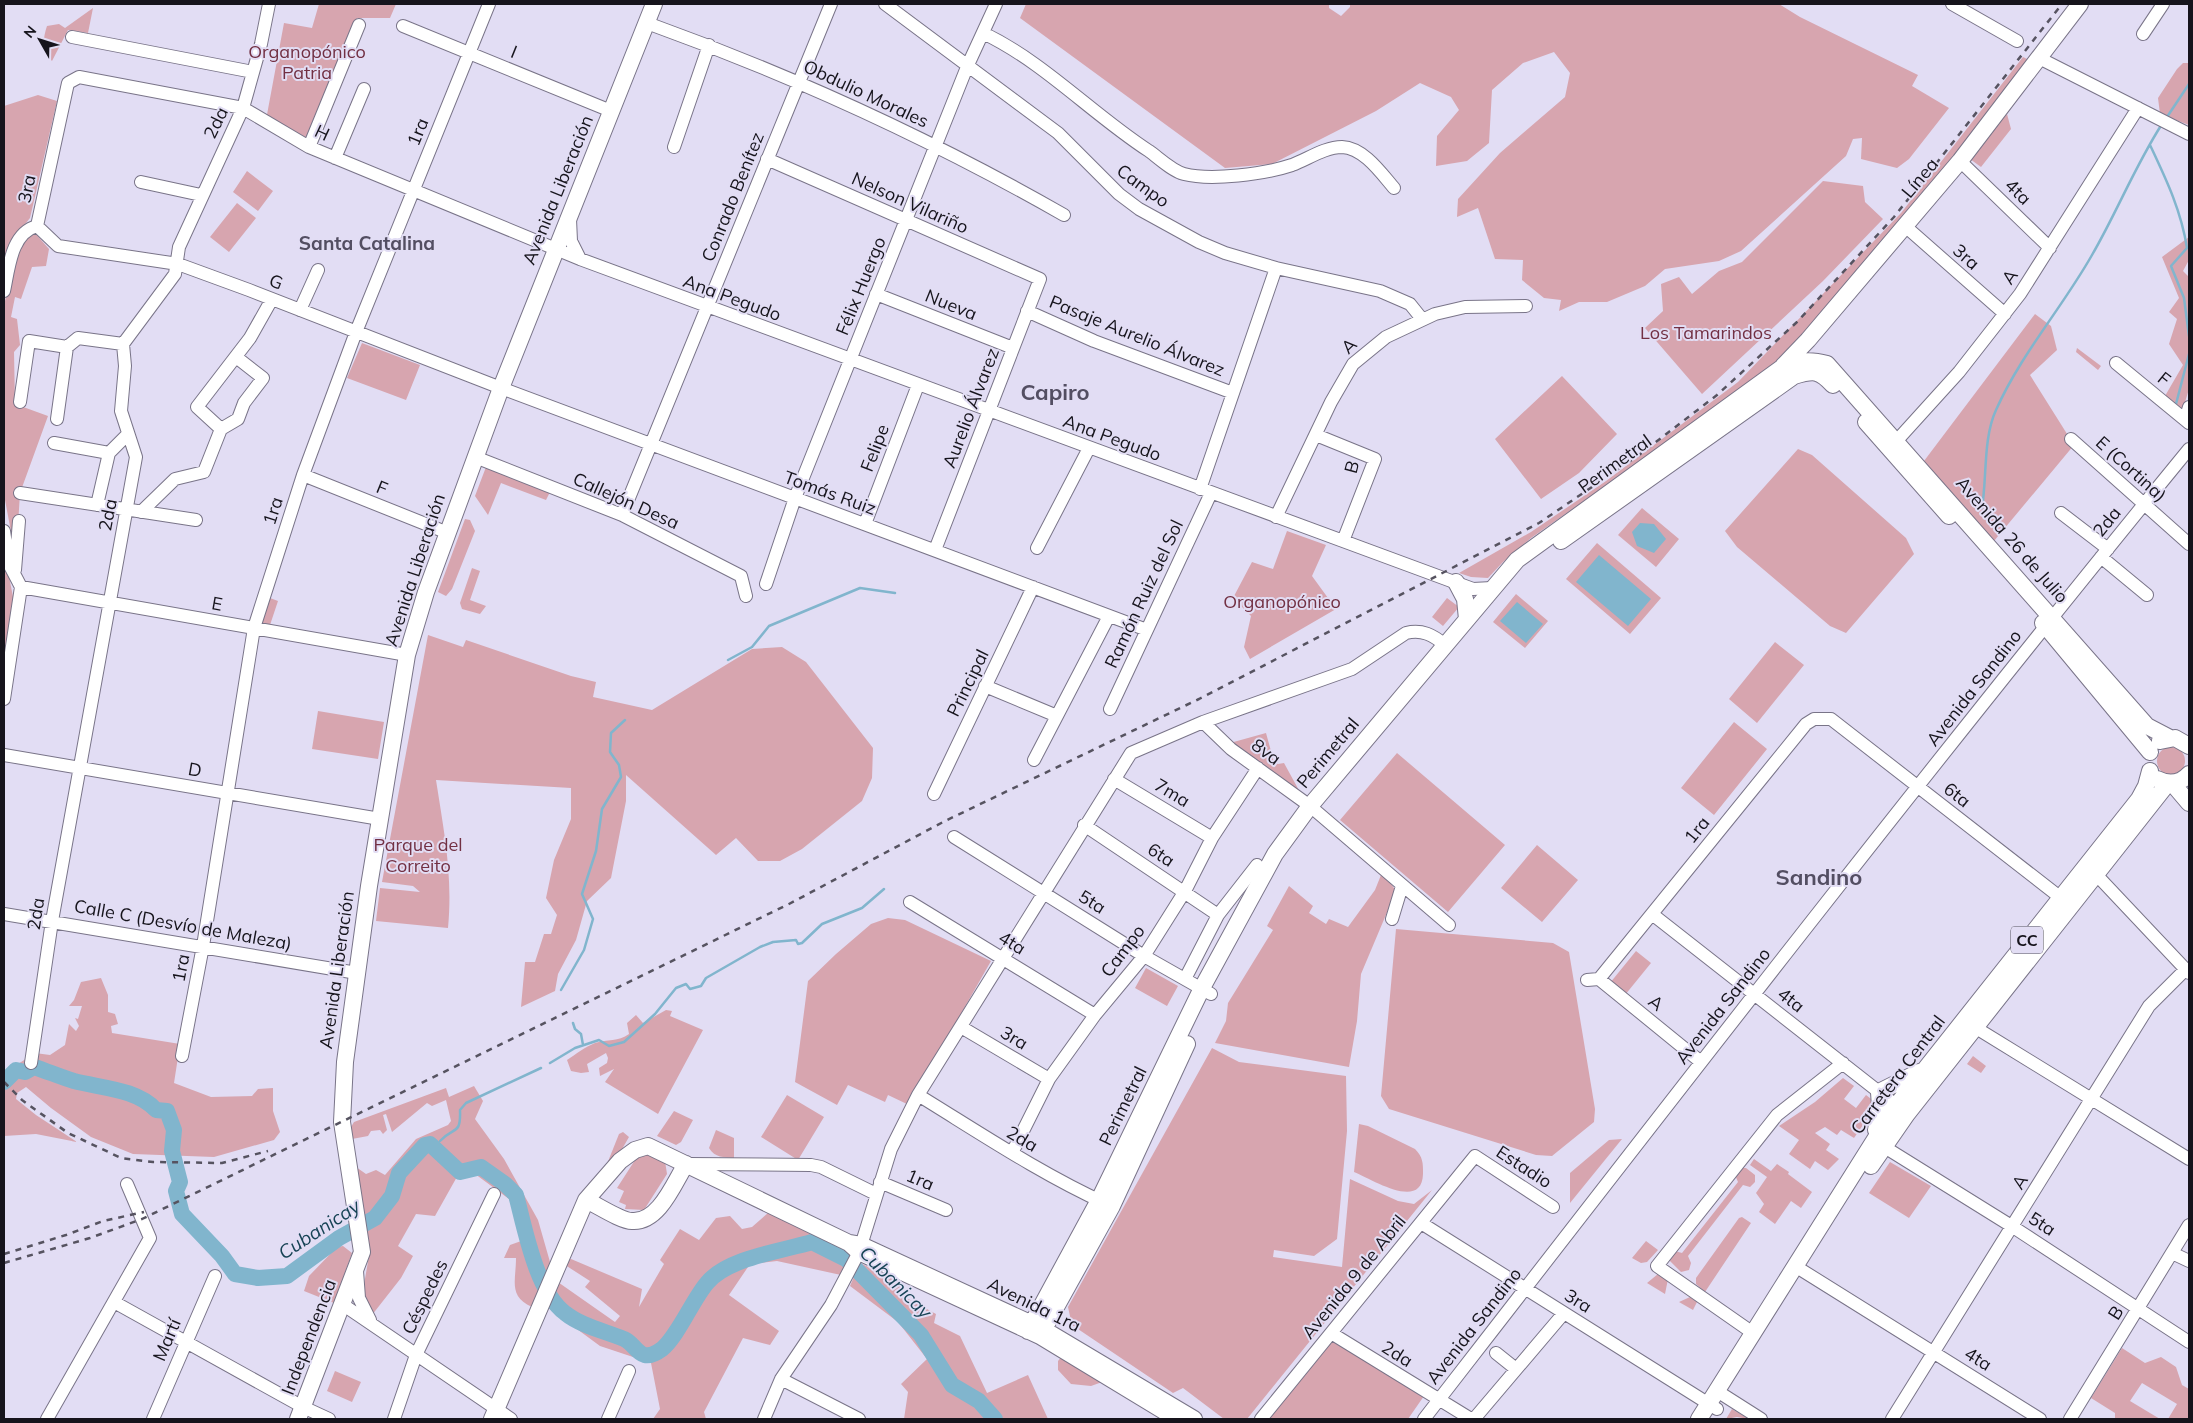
<svg xmlns="http://www.w3.org/2000/svg" width="2193" height="1423" viewBox="0 0 2193 1423" font-family="Mulish,sans-serif">
	<style>
		.green { fill: #d7a5af }
		.water { fill: #81b5cd }
		.lines { fill: none; stroke-linecap: round; stroke-linejoin: round }
		.stream { stroke: #81b5cd; stroke-width: 2.5 }
		.river { stroke: #81b5cd; stroke-width: 16 }
		.minor-casing { stroke: #797488; stroke-width: 14 }
		.major-casing { stroke: #797488; stroke-width: 18 }
		.minor { stroke: #fff; stroke-width: 12 }
		.major { stroke: #fff; stroke-width: 16 }
		.rail { stroke: #565360; stroke-width: 2.5; stroke-dasharray: 6 6; stroke-linecap: butt }
		.labels { text-anchor: middle; stroke-width: 4; stroke-linejoin: round; paint-order: stroke }
		.shield { fill: #e2ddf4; stroke: #53505d; stroke-width: 1 }
		.shield-label { font-size: 16px; font-weight: bold; fill: #16141c }
		.park-label { font-size: 18px; fill: #723043; stroke: #e2ddf4 }
		.street-label { font-size: 18px; fill: #16141c; stroke: #e2ddf4 }
		.neighbourhood-label { font-size: 19px; font-weight: bold; fill: #534e62; stroke: #e2ddf4 }
		.water-label { font-size: 19px; font-style: italic; fill: #174355; stroke: #e2ddf4 }
		.district-label { font-size: 22px; font-weight: bold; fill: #534e62; stroke: #e2ddf4 }
	</style>
	<rect width="100%" height="100%" fill="#e2ddf4"/>
	<path class="green" d="M319,4H396L390,18H357L306,140L266,120L284,23L312,28Z
		M1026,4H1329V8L1341,16L1350,7V4H1779L1800,17L1918,75L1912,86L1949,108L1909,159L1897,168L1861,159L1862,138L1853,139L1846,156L1741,251L1719,261L1665,269L1645,286L1607,302H1579L1559,311L1561,300L1544,298L1522,280L1523,260L1495,259L1478,208L1457,217L1458,199L1500,153L1565,97L1570,73L1554,52L1523,63L1492,90L1489,143L1467,161L1436,166L1437,136L1459,110L1451,97L1420,83L1376,111L1272,164L1225,168L1020,18Z
		M93,8L88,33L68,30L52,61C41,51 43,38 47,26L59,24L65,28Z
		M2023,57L2031,61L1957,159L1793,346L1755,381L1531,538L1503,562L1488,578L1471,577L1459,573L1531,532L1606,481L1738,382L1901,213Z
		M2183,63H2189V125L2160,114L2158,98L2177,69Z
		M38,95L57,101L30,218L14,238L4,270V106Z
		M2007,114L2011,129L1981,167L1970,159Z
		M247,171L273,191L258,211L233,192Z
		M1823,181L1863,186L1865,202L1883,219L1823,281L1702,394L1645,328L1663,311L1661,284L1679,277L1692,294L1719,271L1742,262Z
		M237,203L256,218L229,252L210,237Z
		M35,233L49,249L46,266L32,267L21,299L15,297L11,317L17,319L20,345L14,352L15,404L48,416L20,493L16,558L5,500L4,471L5,301L15,259L20,244L30,234Z
		M2189,237V260L2183,271L2189,277V389L2182,412L2165,396L2183,365L2169,344L2177,319L2169,312L2179,298L2162,257Z
		M2035,314L2051,326L2057,350L2030,375L2074,445L1994,541L1924,461Z
		M362,343L420,365L406,400L347,378Z
		M2077,348L2101,366L2098,370L2076,352Z
		M1562,376L1617,434L1579,473L1541,499L1495,439Z
		M1798,449L1812,455L1906,538L1914,554L1846,633L1830,626L1737,547L1725,531Z
		M486,467L550,492L546,500L501,483L488,515L475,496Z
		M1642,508L1679,539L1656,567L1618,535Z
		M465,519L470,520L475,531L452,589L446,596L438,592Z
		M1287,531L1326,545L1312,576L1336,609L1250,659L1244,647L1251,616L1233,598L1252,562L1273,569Z
		M1597,543L1661,598L1630,634L1566,579Z
		M4,551L14,602L4,672Z
		M472,568L480,571L470,600L486,606L480,614L462,609L460,603Z
		M1516,594L1548,621L1525,648L1493,622Z
		M270,598L278,601L270,625L261,624Z
		M1447,598L1459,607L1443,626L1432,617Z
		M428,635L463,647L466,640L571,676L596,682L593,697L652,710L752,649L782,647L806,662L873,748L872,778L862,801L802,849L780,861H758L736,838L716,855L626,775V801L611,878L587,901L576,940L558,974L555,991L521,1007L525,962H535L544,934H551L557,915L546,898L554,860L571,819V788L436,780C444,832 453,875 448,928L376,921L380,888L420,892L413,886L382,882Z
		M1775,642L1804,665L1757,723L1729,699Z
		M318,711L384,722L378,759L312,749Z
		M1734,722L1767,749L1714,815L1681,788Z
		M1266,733L1274,762L1278,764L1284,763L1301,794L1230,743Z
		M2157 761a14 14 0 1 1 28 0a14 14 0 1 1-28 0Z
		M1397,753L1505,845L1448,912L1340,820Z
		M1537,845L1578,880L1542,922L1501,888Z
		M1381,875L1389,881L1396,891L1361,974L1357,1021L1349,1067L1215,1043L1226,1021L1228,1003L1273,930L1267,926L1289,886L1313,906L1309,913L1326,924L1329,919L1348,927L1375,890Z
		M888,918L905,920L991,961L909,1105L888,1095L885,1102L848,1085L837,1105L795,1082L808,981L836,954L871,924Z
		M1396,929L1553,943L1569,952L1595,1109L1594,1122L1552,1156L1536,1155L1389,1109L1381,1096Z
		M1636,951L1651,963L1625,995L1610,983Z
		M1146,968L1178,986L1167,1006L1135,988Z
		M101,978L108,995V1012L115,1014L118,1024L111,1026L112,1033L180,1044L174,1083L211,1097L252,1096L258,1089L273,1088V1111L280,1132L274,1140L214,1157L133,1154L91,1137L51,1108L26,1087L17,1093L16,1099L36,1115L77,1142L36,1134L4,1136V1073L35,1053L50,1055L65,1045L69,1024L76,1031L79,1026L75,1018L78,1019L82,1006H69L74,1000L81,982Z
		M666,1010L672,1011L670,1016L703,1030L658,1114L605,1082L614,1069L600,1076L599,1068L607,1063L608,1058L606,1053L587,1064L589,1072L581,1073L571,1071L567,1060C576,1054 585,1047 595,1043C608,1039 618,1042 629,1034L627,1023L636,1015L643,1023Z
		M1212,1048L1239,1062L1346,1076L1347,1131L1337,1239L1314,1256L1274,1250L1273,1257L1342,1267L1350,1179L1398,1201L1414,1204L1432,1190L1247,1419H1224L1183,1388L1173,1393L1072,1325L1068,1307Z
		M1973,1056L1986,1066L1981,1073L1967,1064Z
		M1843,1078L1854,1086L1844,1099L1856,1108L1866,1095L1875,1102L1876,1106L1854,1138L1841,1130L1837,1135L1825,1127L1815,1133L1830,1144L1826,1150L1839,1159L1828,1170L1815,1161L1810,1169L1789,1154L1799,1140L1779,1126L1815,1102Z
		M474,1086L483,1101L475,1119L504,1159L538,1220L550,1262L532,1307C508,1296 516,1281 516,1258H504L510,1245L524,1240L509,1199L471,1171L458,1175L435,1216L416,1214L398,1246L413,1256L401,1278L372,1315L363,1290L369,1256L356,1167L366,1174L376,1170L385,1175L416,1139L448,1125L451,1121L446,1100L432,1106L427,1103L392,1132L386,1114L383,1115L387,1130L383,1134L380,1130L371,1131L368,1136L352,1139L351,1127L354,1122L446,1088L449,1097Z
		M787,1095L824,1117L798,1160L761,1137Z
		M674,1111L693,1120L681,1142L676,1145L657,1136Z
		M1359,1124L1368,1126L1415,1149C1423,1157 1423,1163 1423,1174C1422,1211 1373,1180 1354,1172Z
		M716,1130L734,1138V1158C724,1157 715,1158 709,1148Z
		M623,1132L629,1137L614,1163L607,1164L619,1134Z
		M1622,1139L1570,1203V1173L1609,1140Z
		M649,1154L665,1161L667,1174L644,1210L625,1209L626,1205L619,1202L624,1191L617,1188L637,1157Z
		M1754,1159L1771,1171L1777,1164L1789,1172L1788,1174L1812,1192L1801,1208L1791,1201L1775,1224L1759,1212L1764,1204L1756,1193L1767,1177L1750,1165Z
		M1890,1162L1931,1186L1909,1218L1869,1193Z
		M1741,1168H1746L1755,1175V1182L1750,1187L1743,1185L1688,1256L1691,1263L1689,1270L1681,1272L1669,1260L1675,1251L1682,1253L1738,1182L1735,1175Z
		M769,1212L851,1253L841,1275L777,1261L750,1264L729,1295L779,1331L770,1345L743,1338L704,1412L706,1419H653L660,1409L651,1363L600,1346L547,1307L555,1280L615,1322L620,1316L585,1287L590,1281L562,1263L571,1259L642,1289L639,1307L664,1264L660,1260L680,1229L699,1240L716,1218L730,1216L742,1229L752,1227Z
		M1742,1217L1751,1223L1705,1292L1696,1284V1278L1739,1218Z
		M1646,1241L1658,1250L1647,1262L1641,1263L1632,1258Z
		M343,1246L352,1253L334,1303L304,1291L309,1276L337,1247Z
		M860,1263L900,1282L901,1295L936,1314L934,1323L960,1336L987,1393L1028,1375L1048,1419H904L908,1392L901,1384L927,1359L898,1322L850,1286Z
		M1658,1274L1668,1279L1665,1294L1647,1283Z
		M1690,1297L1697,1302L1693,1310L1679,1302Z
		M1332,1339L1424,1396L1408,1419H1267Z
		M2122,1348L2145,1363L2161,1357L2176,1367L2182,1385L2189,1389V1419H2168L2177,1404L2142,1383L2130,1401L2160,1419H2115V1413L2091,1398Z
		M1062,1356L1105,1381L1091,1386L1071,1384L1058,1370V1361Z
		M335,1371L361,1382L352,1402L327,1391Z
		M1732,1409L1749,1419L1737,1417L1726,1419Z"/>
	<path class="water" d="M1640,523L1654,524L1666,539L1654,553L1637,546L1632,532Z
		M1599,555L1651,599L1628,626L1576,582Z
		M1517,602L1543,624L1526,643L1500,621Z"/>
	<g class="lines">
		<path class="stream" d="M2167,117L2189,84
			M2150,145C2166,179 2181,210 2187,248L2171,266L2184,298L2189,336
			M2176,404L2189,354
			M1982,508C1987,478 1983,438 1996,410C2021,354 2062,308 2092,255C2117,212 2135,166 2162,124
			M728,660L752,647L769,626L860,588L895,593
			M561,990L584,950L593,919L582,894L596,851L602,809L621,777L619,765L610,752L611,733L625,720
			M573,1023L575,1029L581,1034L583,1045
			M550,1063L575,1048L599,1040L609,1046L624,1042L655,1014L676,988L686,984L690,989L701,986L706,978L760,947L773,942L796,940L798,944L802,943L822,924L862,908L884,889
			M440,1141C454,1126 461,1136 460,1110L466,1103L541,1068"/>
		<path class="river" d="M4,1082L16,1070L25,1072L34,1067C47,1071 60,1077 74,1081C101,1088 137,1089 156,1110L167,1111L174,1130L172,1151L180,1182L176,1191L182,1214L222,1256L235,1274L258,1278L287,1276L339,1238L375,1218L392,1196L399,1173L425,1145L430,1144L460,1172L481,1167L505,1184L516,1195C525,1229 536,1291 565,1313C581,1326 605,1331 624,1339C637,1344 639,1366 662,1349C678,1336 693,1299 707,1283C727,1258 782,1251 812,1242L846,1259L921,1335L952,1385L979,1401L995,1419"/>
		<g class="minor-casing">
			<path id="minor" d="M885,4L1058,133L1119,194L1139,209L1199,242L1225,253L1276,268L1380,291L1410,304L1422,319
				M1952,4L2017,41
				M647,23C791,75 931,139 1064,215
				M403,26L611,111
				M983,33C1044,62 1092,114 1149,151C1159,158 1172,171 1184,174C1211,181 1265,174 1292,165C1308,159 1325,147 1342,147C1364,148 1381,173 1394,188
				M2143,34L2163,4
				M72,37L253,72
				M2039,58L2189,134
				M309,147L359,25
				M674,147L709,45
				M335,158L364,89
				M767,159L1040,279L935,550
				M1960,161L2050,248
				M141,182L201,195
				M570,219L571,241L580,259
				M37,226L68,83L79,77L243,108L309,147L580,259L1473,589L1492,588
				M37,226L58,246L178,264L249,290L501,388L1147,630
				M1905,226L2005,314
				M4,291C9,268 11,233 37,226
				M876,294L1013,348
				M300,310L318,270
				M1027,311L1094,341L1233,393
				M2116,363L2189,423
				M20,402L29,341L67,347L78,338L123,344
				M57,419L67,347
				M2185,420L2189,407
				M221,429L197,407L250,338L272,299
				M1316,435L1375,459L1343,541
				M2071,439L2189,544
				M54,443L109,453
				M1891,447L1959,372L2020,294L2138,108
				M475,457L622,515L741,576L746,596
				M303,475L448,533
				M1200,489L1276,268
				M20,493L196,520
				M97,505L109,453L128,434
				M141,512L175,479L204,472L221,429L238,419L244,403L263,378L236,357
				M2061,513L2108,549
				M622,515L831,4
				M1276,517L1331,402L1353,364L1386,337L1435,314L1465,307L1526,306
				M865,524L918,385
				M4,531L9,564L21,587L4,699
				M1037,548L1089,448
				M2101,557L2147,595
				M15,570L19,521
				M766,584L795,498L967,67L996,4
				M21,587L407,655
				M985,686L1057,716
				M1110,709L1211,493
				M1203,722L1231,749L1310,806L1449,925
				M4,755L380,819
				M1034,760L1109,616
				M1114,779L1212,838
				M934,794L1033,587
				M1084,825L1218,915
				M954,837L1144,956L1211,994
				M2090,868L2189,973
				M910,902L1095,1015
				M4,914L357,973
				M1652,914L1902,1110
				M1392,919L1402,886
				M1185,979L1218,915L1257,865
				M1599,979L1806,724L1814,719H1831L2061,898
				M1587,980L1599,979L1701,1062
				M1968,1023L2189,1159
				M961,1027L1049,1079
				M182,1056L203,946L254,628L303,475L356,332L489,4
				M31,1063L52,921L136,457L121,411L125,366L123,344L175,274L179,247L243,108L261,44L269,4
				M918,1095C980,1133 1041,1174 1107,1204
				M1878,1143L2013,1227L2189,1342
				M1012,1153L1049,1079L1095,1015L1144,956L1185,891L1212,838L1258,768
				M688,1164L811,1165L821,1167L876,1194
				M880,1182L946,1210
				M1421,1223L1717,1409
				M2172,1253L2189,1261
				M1795,1266L2040,1419
				M357,1271L359,1298L370,1320
				M114,1302L303,1407L329,1419
				M342,1304L511,1419
				M1331,1333L1471,1419
				M1753,1333L1657,1266L1777,1115L1843,1063
				M1496,1353L1516,1369
				M781,1379L859,1419
				M1717,1391L1761,1419
				M47,1419L150,1238L127,1184
				M153,1419L215,1276
				M394,1419L416,1355L494,1194
				M608,1419L629,1371
				M764,1419L781,1379L831,1305L859,1252L891,1149L918,1095L1131,753L1203,722L1352,669L1406,633C1422,629 1433,635 1445,645
				M1261,1419L1475,1156L1553,1207
				M1424,1419C1676,1094 1928,768 2189,449
				M1474,1419L1564,1313
				M1892,1419L2149,1006L2186,969
				M2070,1419L2189,1225"/>
		</g>
		<g class="major-casing">
			<path id="major" d="M1783,366L1808,340L1960,161L2080,4
				M1866,422L1949,516
				M1561,541L1794,376C1814,370 1819,370 1833,385
				M1456,582L1465,599L1467,619
				M2043,623L2150,752
				M2160,741L2175,738L2189,746
				M2157,779C2169,785 2180,784 2189,774
				M2172,783L2189,803
				M1876,1130L1880,1107L1879,1092L1919,1072
				M1871,1166L1907,1114L2168,783
				M586,1200C597,1205 621,1221 632,1221C659,1223 674,1183 686,1164
				M1028,1331L1099,1200L1202,988L1275,854L1310,806L1517,560L1780,369C1797,361 1808,359 1827,364L2147,726L2170,738
				M1040,1336L1112,1206L1187,1044
				M298,1419L362,1252L342,1122L345,1062L369,886L407,655L426,592L501,388L654,4
				M492,1419L586,1200L620,1161L635,1150L648,1146L849,1243
				M1177,1419L1040,1336L859,1252L849,1243L861,1245L1043,1329L1194,1419
				M1699,1419L1896,1106L2139,799L2146,786L2150,771"/>
		</g>
		<use href="#minor" class="minor"/>
		<use href="#major" class="major"/>
		<path class="rail" d="M4,1082L22,1100L68,1133L121,1158L153,1162L222,1163L268,1151
			M4,1254L66,1235L103,1221L144,1212
			M4,1263L90,1238L142,1219L789,904L945,821L1199,699L1539,523L1639,455L1717,395L1797,322L1894,217L2062,4"/>
	</g>
	<g class="labels">
		<rect class="shield" x="2011" y="926.5" width="32" height="27" rx="4"/>
		<g class="shield-label">
			<text x="2027" y="946">CC</text>
		</g>
		<g class="park-label">
			<text x="307" y="58">Organopónico<tspan x="307" dy="21">Patria</tspan></text>
			<text x="1706" y="339">Los Tamarindos</text>
			<text x="1282" y="608">Organopónico</text>
			<text x="418" y="851">Parque del<tspan x="418" dy="21">Correito</tspan></text>
		</g>
		<g class="street-label">
			<text transform="translate(514 52) rotate(22)" y="6">I</text>
			<text transform="translate(866 94) rotate(25)" y="6">Obdulio Morales</text>
			<text transform="translate(216 123) rotate(-64)" y="6">2da</text>
			<text transform="translate(418 132) rotate(-68)" y="6">1ra</text>
			<text transform="translate(322 133) rotate(25)" y="6">H</text>
			<text transform="translate(1920 178) rotate(-50)" y="6">Línea</text>
			<text transform="translate(1143 186) rotate(36)" y="6">Campo</text>
			<text transform="translate(27 189) rotate(-78)" y="6">3ra</text>
			<text transform="translate(558 190) rotate(-68)" y="6">Avenida Liberación</text>
			<text transform="translate(2018 192) rotate(44)" y="6">4ta</text>
			<text transform="translate(733 197) rotate(-68)" y="6">Conrado Benítez</text>
			<text transform="translate(910 203) rotate(24)" y="6">Nelson Vilariño</text>
			<text transform="translate(1966 257) rotate(41)" y="6">3ra</text>
			<text transform="translate(2010 277) rotate(-55)" y="6">A</text>
			<text transform="translate(276 282) rotate(21)" y="6">G</text>
			<text transform="translate(861 286) rotate(-68)" y="6">Félix Huergo</text>
			<text transform="translate(732 298) rotate(20)" y="6">Ana Pegudo</text>
			<text transform="translate(951 305) rotate(22)" y="6">Nueva</text>
			<text transform="translate(1137 336) rotate(22)" y="6">Pasaje Aurelio Álvarez</text>
			<text transform="translate(1349 346) rotate(-44)" y="6">A</text>
			<text transform="translate(2164 379) rotate(39)" y="6">F</text>
			<text transform="translate(971 408) rotate(-69)" y="6">Aurelio Álvarez</text>
			<text transform="translate(1112 438) rotate(20)" y="6">Ana Pegudo</text>
			<text transform="translate(875 448) rotate(-69)" y="6">Felipe</text>
			<text transform="translate(1615 464) rotate(-36)" y="6">Perimetral</text>
			<text transform="translate(1352 467) rotate(-75)" y="6">B</text>
			<text transform="translate(2131 469) rotate(42)" y="6">E (Cortina)</text>
			<text transform="translate(382 488) rotate(22)" y="6">F</text>
			<text transform="translate(830 493) rotate(20)" y="6">Tomás Ruiz</text>
			<text transform="translate(626 501) rotate(24)" y="6">Callejón Desa</text>
			<text transform="translate(273 511) rotate(-72)" y="6">1ra</text>
			<text transform="translate(108 515) rotate(-79)" y="6">2da</text>
			<text transform="translate(2107 522) rotate(-51)" y="6">2da</text>
			<text transform="translate(2012 540) rotate(49)" y="6">Avenida 26 de Julio</text>
			<text transform="translate(415 570) rotate(-72)" y="6">Avenida Liberación</text>
			<text transform="translate(1144 594) rotate(-65)" y="6">Ramón Ruiz del Sol</text>
			<text transform="translate(217 604) rotate(10)" y="6">E</text>
			<text transform="translate(968 683) rotate(-64)" y="6">Principal</text>
			<text transform="translate(1974 688) rotate(-52)" y="6">Avenida Sandino</text>
			<text transform="translate(1266 752) rotate(36)" y="6">8va</text>
			<text transform="translate(1328 753) rotate(-50)" y="6">Perimetral</text>
			<text transform="translate(195 770) rotate(10)" y="6">D</text>
			<text transform="translate(1172 793) rotate(31)" y="6">7ma</text>
			<text transform="translate(1957 795) rotate(38)" y="6">6ta</text>
			<text transform="translate(1697 830) rotate(-51)" y="6">1ra</text>
			<text transform="translate(1161 855) rotate(33)" y="6">6ta</text>
			<text transform="translate(1092 902) rotate(32)" y="6">5ta</text>
			<text transform="translate(36 914) rotate(-81)" y="6">2da</text>
			<text transform="translate(183 925) rotate(10)" y="6">Calle C (Desvío de Maleza)</text>
			<text transform="translate(1012 943) rotate(31)" y="6">4ta</text>
			<text transform="translate(1123 951) rotate(-53)" y="6">Campo</text>
			<text transform="translate(181 968) rotate(-79)" y="6">1ra</text>
			<text transform="translate(337 970) rotate(-82)" y="6">Avenida Liberación</text>
			<text transform="translate(1791 1000) rotate(38)" y="6">4ta</text>
			<text transform="translate(1656 1003) rotate(39)" y="6">A</text>
			<text transform="translate(1723 1006) rotate(-52)" y="6">Avenida Sandino</text>
			<text transform="translate(1014 1038) rotate(31)" y="6">3ra</text>
			<text transform="translate(1898 1075) rotate(-53)" y="6">Carretera Central</text>
			<text transform="translate(1123 1106) rotate(-64)" y="6">Perimetral</text>
			<text transform="translate(1022 1139) rotate(30)" y="6">2da</text>
			<text transform="translate(1524 1167) rotate(33)" y="6">Estadio</text>
			<text transform="translate(920 1180) rotate(23)" y="6">1ra</text>
			<text transform="translate(2020 1182) rotate(-58)" y="6">A</text>
			<text transform="translate(2042 1224) rotate(33)" y="6">5ta</text>
			<text transform="translate(1354 1277) rotate(-51)" y="6">Avenida 9 de Abril</text>
			<text transform="translate(425 1297) rotate(-64)" y="6">Céspedes</text>
			<text transform="translate(1578 1301) rotate(32)" y="6">3ra</text>
			<text transform="translate(1034 1305) rotate(26)" y="6">Avenida 1ra</text>
			<text transform="translate(2116 1313) rotate(-58)" y="6">B</text>
			<text transform="translate(1474 1326) rotate(-52)" y="6">Avenida Sandino</text>
			<text transform="translate(309 1337) rotate(-69)" y="6">Independencia</text>
			<text transform="translate(167 1340) rotate(-67)" y="6">Martí</text>
			<text transform="translate(1397 1354) rotate(32)" y="6">2da</text>
			<text transform="translate(1978 1359) rotate(32)" y="6">4ta</text>
		</g>
		<g class="neighbourhood-label">
			<text x="367" y="250">Santa Catalina</text>
		</g>
		<g class="water-label">
			<text transform="translate(319 1229) rotate(-33)" y="7">Cubanicay</text>
			<text transform="translate(896 1282) rotate(45)" y="7">Cubanicay</text>
		</g>
		<g class="district-label">
			<text x="1055" y="400">Capiro</text>
			<text x="1819" y="885">Sandino</text>
		</g>
	</g>
	<rect width="2193" height="1423" fill="none" stroke="#16141c" stroke-width="10"/>
	<g transform="translate(40 40) rotate(309)" stroke="#e2ddf4" stroke-width="4" paint-order="stroke">
	<path d="M0-4L9 19L0 12L-9 19Z" fill="#16141c"/>
	<text y="-8" font-size="14" font-weight="bold" text-anchor="middle" fill="#16141c">N</text>
	</g>
</svg>
